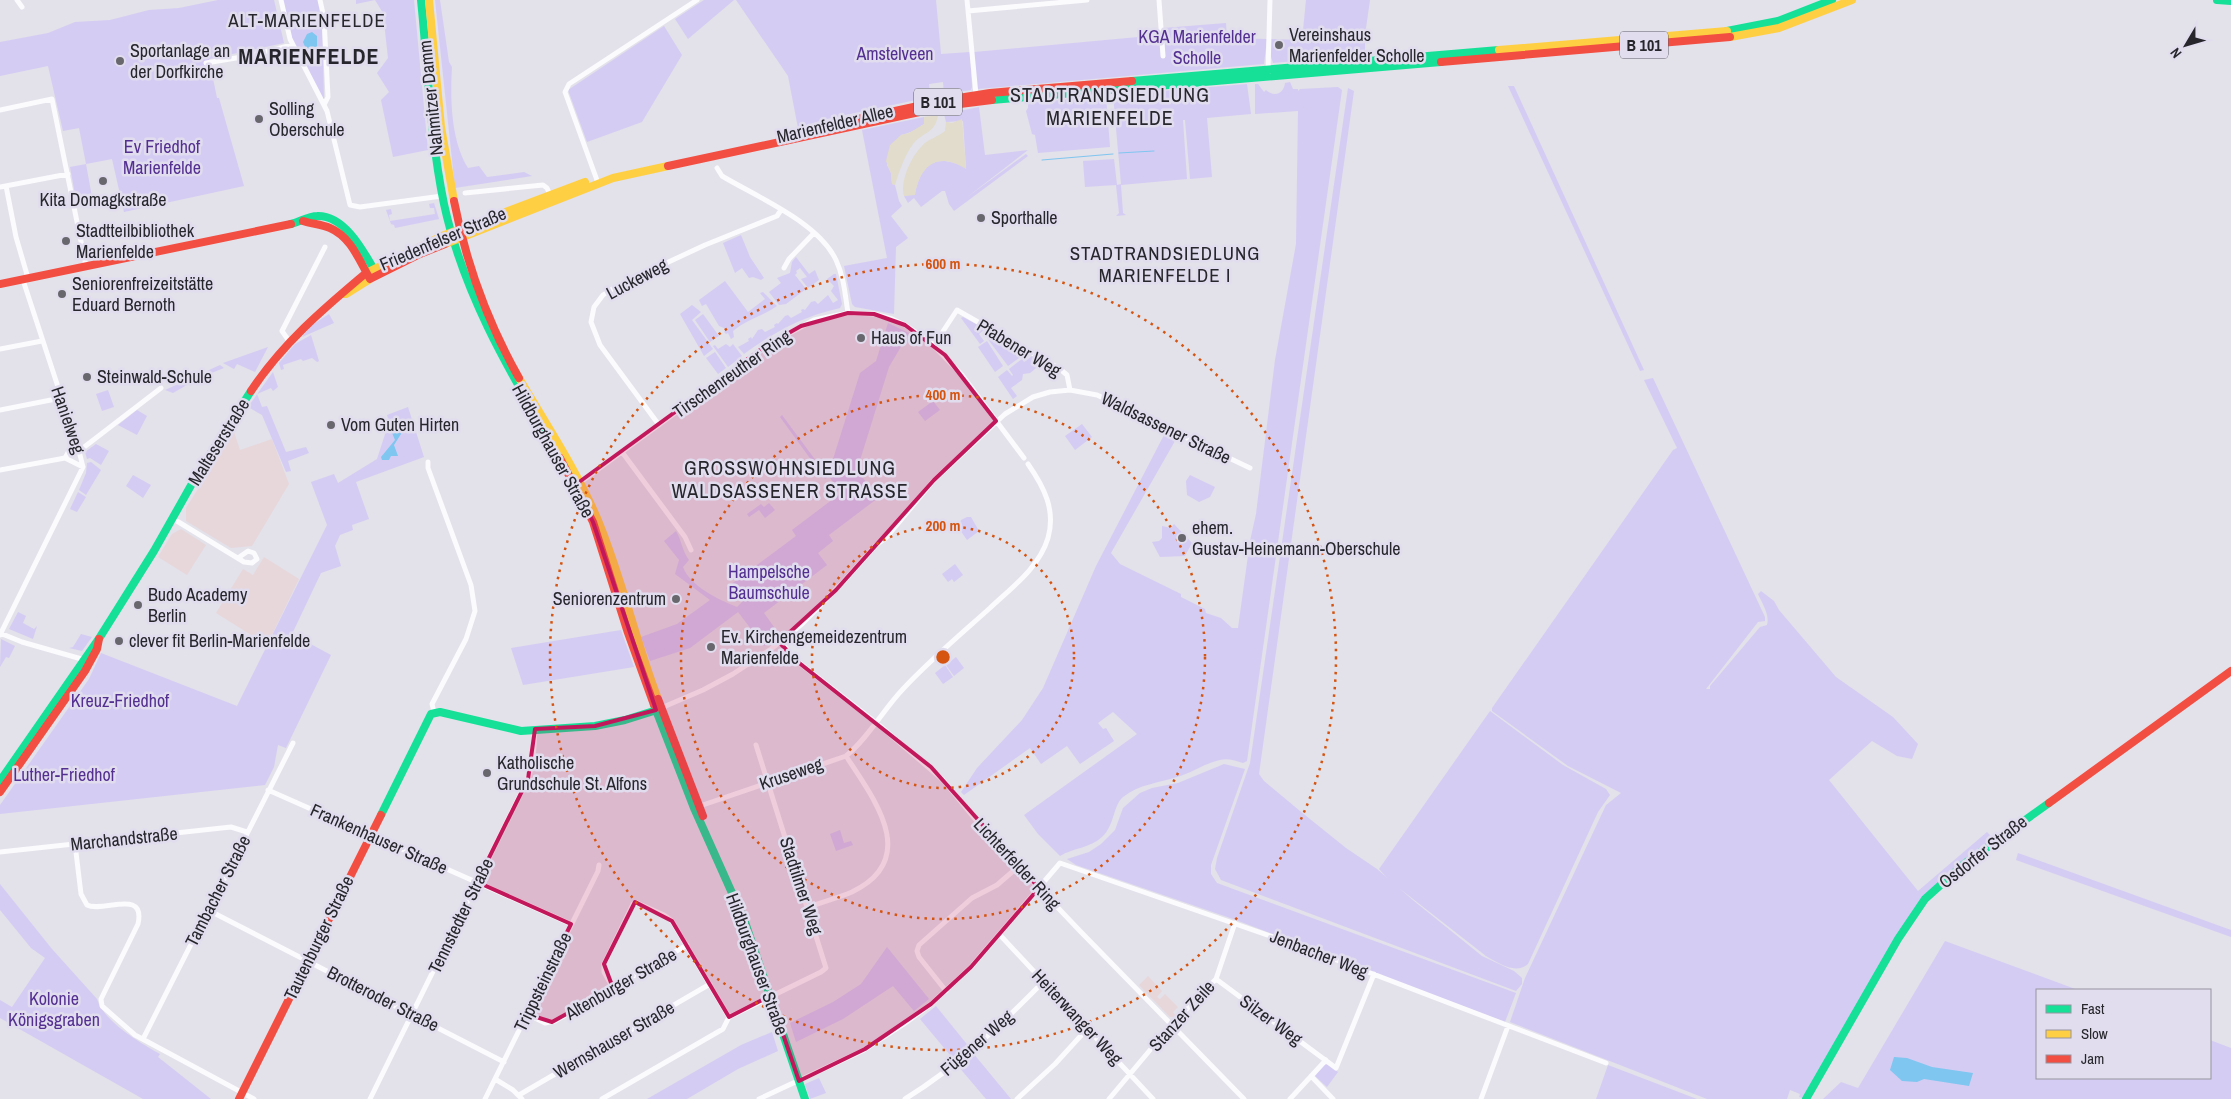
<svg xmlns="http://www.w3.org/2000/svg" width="2231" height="1099" viewBox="0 0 2231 1099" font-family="'Archivo Narrow',sans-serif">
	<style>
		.industrial { fill: #e7d7db }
		.green { fill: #d5ccf3 }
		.sand { fill: #e1dccb }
		.water { fill: #7fc6f0 }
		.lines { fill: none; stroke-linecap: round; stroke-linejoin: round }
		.stream { stroke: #7fc6f0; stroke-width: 1 }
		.street { stroke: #fbfafc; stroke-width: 5 }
		.fast { stroke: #16e098; stroke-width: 8 }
		.slow { stroke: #ffcf43; stroke-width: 8 }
		.jam { stroke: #f24e42; stroke-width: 8 }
		.marked { fill: #c2185b; fill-opacity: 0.2; stroke: #c2185b; stroke-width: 4; stroke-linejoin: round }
		.ring { fill: none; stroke: #d5540f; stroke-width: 2.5; stroke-dasharray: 2.5 5 }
		.poi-dot { fill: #69676e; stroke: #e1ddee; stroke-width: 2 }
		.labels { text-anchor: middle; stroke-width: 5; stroke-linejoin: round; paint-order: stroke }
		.shield { fill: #e1ddee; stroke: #5f5d66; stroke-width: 1 }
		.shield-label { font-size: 16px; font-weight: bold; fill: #27262c }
		.poi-label { font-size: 18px; fill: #27262c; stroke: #e1ddee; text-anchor: start }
		.park-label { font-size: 18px; fill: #532f91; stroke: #e1ddee }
		.street-label { font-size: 18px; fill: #27262c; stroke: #e1ddee }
		.neighbourhood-label { font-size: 19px; letter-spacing: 1px; fill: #27262c; stroke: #e1ddee }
		.quarter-label { font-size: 20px; letter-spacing: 1px; fill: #27262c; stroke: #e1ddee }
		.district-label { font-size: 22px; font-weight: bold; letter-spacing: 1px; fill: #27262c; stroke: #e1ddee }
		.centre { fill: #d5540f; stroke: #e1ddee; stroke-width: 2.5 }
		.ring-label { font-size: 15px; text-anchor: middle; font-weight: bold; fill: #d5540f; stroke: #e1ddee; stroke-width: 5; stroke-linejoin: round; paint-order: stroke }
	</style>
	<rect width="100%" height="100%" fill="#e3e1ea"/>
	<path class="industrial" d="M234,432L240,450L272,439L289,484L252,546L231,548L186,521V508Z
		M181,529L206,545L187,575L158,557L172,534Z
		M264,557L299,579L267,645L216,613L243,569L253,575Z
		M1148,976L1162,991L1157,997L1160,999L1165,994L1178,1007L1173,1012L1176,1016L1175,1017H1170L1139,985Z"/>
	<path class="green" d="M218,0H274L284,43L209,59L217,98H219L244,186L124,212L112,159L86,164L92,197L76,200L70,167L86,164L79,128L63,131L48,66L0,76V42L48,33L75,22L110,20L149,10L179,8Z
		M283,0H318L322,19L324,100L293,42Z
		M356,0H414L428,150L393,157L381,100L389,92L377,73L388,58L383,13L375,0L356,4Z
		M435,0H440L449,62L452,67C450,99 451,141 468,168L479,166L487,177L524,172L532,176L455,188Z
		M704,0H734L688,39L675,19Z
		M736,0H936L941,54L970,52L972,87L971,90L944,94L943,82L929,84L930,97L827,119L798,128L788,76Z
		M1306,0H1370L1365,35V51L1309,56L1300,58L1297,61L1273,63L1271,57V39L1302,40Z
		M1226,23L1227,38L1267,39L1264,64L978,89L977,86L974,52L1160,35L1165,57L1163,28Z
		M664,26L682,55L642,122L587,142L568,90Z
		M1290,82L1293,89H1298V91L1300,89L1338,87L1342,90L1247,761L1243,763C1236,761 1228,758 1220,760C1205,763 1192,773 1177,777C1159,783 1139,784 1123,797C1113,805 1115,825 1102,837C1090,848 1073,848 1060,856L1038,834L1024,815L1137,734L1113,712L1098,723L1103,729L1106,728L1114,741L1080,764L1067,746L1041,764L1030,748L964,795L961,792L977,768L1022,720L1043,688L1096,566L1164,435L1175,441L1111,553L1120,564L1181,594V597L1205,609L1206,613L1221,618L1232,628H1238L1250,541L1256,514L1275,360L1296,244L1298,111L1255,114V84H1258L1264,92L1266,90C1275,98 1284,93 1285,83Z
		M1247,84L1251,114L1207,118L1212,177L1190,179L1185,120H1183L1187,179L1121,185L1123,213L1126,215L1116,216L1119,213L1116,185L1085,187L1083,161L1114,159L1117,185L1121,184L1113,95Z
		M1508,86H1514L1644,370L1640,371Z
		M1348,88L1354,91L1259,774L1264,781L1300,811L1346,848L1377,869L1414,901L1482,956L1514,971L1522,978V984L1516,991L1221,880L1215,869L1217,858L1250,763Z
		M1106,96L1110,147L1038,153L1035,135L1032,134L1026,111L1028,108V103Z
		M979,107L985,155L1028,150L966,198L1026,154L1028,156L954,211L949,204L945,191H942L921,207L914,198L908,203L904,196L915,194C921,162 937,153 966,168L963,121L946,122L944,114Z
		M924,117V124C916,130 910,133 901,135L887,165L891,173L892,184L895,185L899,201L902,206L891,216L908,238L896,247L894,314L855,307L852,304L844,266L887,258L862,130Z
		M434,203L439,219L395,228L394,225L391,224L386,210L391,209L392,214L389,215L390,221L435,214L434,208H430L429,204Z
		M741,235L750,257L764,278L761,280L753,277L749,278L742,268L735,273L723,243Z
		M796,257L809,274L815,270L819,280L808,288L801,279L807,277L800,268L796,271L797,273L795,275L806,289L786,304L779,305L769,292L781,283L777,278L790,273L792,262Z
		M834,274H836L842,304L840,308C801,317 776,331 744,354L738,347L749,341L748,339L751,337L752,339L758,330L762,329L765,332L775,327L774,325L777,323L778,324L785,316L788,315L791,318L802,312L801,310L803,309L805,310L811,302L815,301L818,304L828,295L833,303L838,300L831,291L834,286L827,279Z
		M725,281L748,312L765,299L760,293L763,292L777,306C761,317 748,319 733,331L734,337L731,339L728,333L726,334L724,332L726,330L724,328L719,326L706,304L702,306L699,300Z
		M692,305L701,312L692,320L713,349L704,356L680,314Z
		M329,314L334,323L302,337L312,325Z
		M703,314L719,336L710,342L695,320Z
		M963,317L985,329L979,334L984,341L980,344L961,318Z
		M888,323L909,333L889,367L857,470L878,498L829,535L833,541L818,553L827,565L764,613L779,634L764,646L738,612L690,648L650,661L641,637L677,624L710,600L675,574L679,560L664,541L676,531C682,541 682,551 689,560L683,567C690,586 719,600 737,607L743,601L726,588L796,536L792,530L841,493L828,475L860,373L876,361Z
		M988,331L1026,353L1008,366L984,334Z
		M311,335L319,361L317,362L312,358L303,361L301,359L283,365L284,369L281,370L279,363L295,344Z
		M987,341L1003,366L995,372L978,347Z
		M726,344L730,347L733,344L742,356L728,367L713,346L715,345L718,349Z
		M268,347L255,372L237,364L234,369L223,363Z
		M715,352L726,368L718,374L706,358Z
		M1032,356L1052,369L1048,372L1041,364L1030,373L1023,374L1022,380L1011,388L1017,396L1013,399L998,377L1007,370L1012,376L1013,375L1009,369L1022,359L1024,362Z
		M220,365L224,368L199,378L173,393L165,390Z
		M273,372L278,387L273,391L271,388L257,394L262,407L267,406L286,452L306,447L309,453L288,461L291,471L286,472L262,415L248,407Z
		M1653,378L1765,617V621L1758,622L1706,689H1710V686L1760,627L1767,625C1770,615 1762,603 1758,594L1761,591L1774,601L1779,610L1836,677L1893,717L1918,744L1912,759L1897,756L1872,741L1829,780L1918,891L1987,832L1993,838L1962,862L1924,898L1805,1097L1802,1098L1799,1097L1800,1094L1790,1090L1787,1099H1707L1510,1022L1525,978L1606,805L1621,793L1568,766L1492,711V708L1673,450L1677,448L1644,380Z
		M108,390L114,407L102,411L96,394Z
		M933,401L940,410L925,421L918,412Z
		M408,407L424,457L356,482L369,519L352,525L353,530L340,535L335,546L341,566L321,573L292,634L331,655L286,748L278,745L274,767L265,785L0,814V805L89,679L101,653L237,706L327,525L311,482L334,474L338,483L377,459L389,422L387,415Z
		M137,410L147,416L137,435L118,425Z
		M782,415L828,477L825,479L780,417Z
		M1082,424L1092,437L1075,450L1065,436Z
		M96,444L109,451L101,465L90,458L87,459L85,452Z
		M91,462L101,470L86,495L79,490L86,473L87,463Z
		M133,475L151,485L143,498L126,486Z
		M1190,475L1215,487L1210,497L1199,502L1187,495L1186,481Z
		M78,492L86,497L77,512L70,509Z
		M769,503L775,510L765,518L759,510L749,517L747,514L761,504L764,507Z
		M967,517H971L979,531L967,540L958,527L961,520Z
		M1174,524L1192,543L1185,556L1160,557L1152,542L1159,541L1162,538V526L1171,528Z
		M955,564L963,575L954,582L952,579L948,582L942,574Z
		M18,612L26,616L23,623L34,629L37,626L33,639L9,629Z
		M621,630L634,667L523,685L511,648Z
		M81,634L92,637L82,651L69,648L73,647Z
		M1,639L15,646L9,658L6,657L0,667Z
		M956,657L964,668L954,676L946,665Z
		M945,665L953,677L943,684L935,673Z
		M1490,711L1563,765L1606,789L1610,795L1598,812L1528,964C1516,975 1498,963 1486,956L1390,881L1379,869Z
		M1224,764L1245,769L1211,865V874L1217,883L1516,993L1505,1022L1236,920L1076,865L1067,859L1089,852L1101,844L1115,830L1123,808L1140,793L1152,788L1178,783Z
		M840,830L844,843L851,841L853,845L836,851L830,834Z
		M2018,853L2231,930V937L2016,860Z
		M0,884L52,949L97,999C103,1021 140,1043 160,1054L158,1057L211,1099H143L0,1018V1000L12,1007L45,958L31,948L0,910Z
		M1945,941L2078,990H2037V1078H2210V1040L2231,1048V1099H1823L1841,1082L1858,1088Z
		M887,947L929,999L914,1011L893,986L843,1019L796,1042L790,1023L833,1002L861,984Z
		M936,1006L970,1048L955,1061L920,1019Z
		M772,1032L778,1051L738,1069L687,1099H647L741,1045Z
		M973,1053L1011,1099H986L958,1066Z
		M1328,1064L1338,1072L1327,1087L1315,1076L1324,1065Z
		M1608,1065L1697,1099H1596Z
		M819,1078L826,1093L810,1099L805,1084Z"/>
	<path class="sand" d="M938,115C935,134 924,131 913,144C905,155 899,171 895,185L892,184L891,173L886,161L890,145L901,135L909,133L924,124V117Z
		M962,119L966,169C938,151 920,165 915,195L904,196C900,181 911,157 922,146C928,139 938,137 945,131L946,122L952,123Z"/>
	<path class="water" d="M312,32L317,36V50L312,53L306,49L303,42L307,34Z
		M395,419L401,434L394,445L398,456H391L389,460H382L381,457L395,440C391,430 389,428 395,419Z
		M1894,1057L1907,1058L1932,1067L1973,1073L1969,1086L1924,1079L1917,1082L1902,1081L1890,1070Z"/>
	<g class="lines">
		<path class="stream" d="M1119,153L1154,151
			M1042,160L1113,154"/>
		<path class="street" d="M17,0L22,7
			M281,0L290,39L327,111L350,205L360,207L442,196
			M320,0L324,18L328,97L324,105
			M967,0L976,95
			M1159,0L1163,56
			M968,11L1087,0
			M206,63L248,56L292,45
			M1268,70L1270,0
			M0,110L52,99L86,266
			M717,168L722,176C757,197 818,222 836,260C844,277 845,294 848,313
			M598,183L565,92L569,84L697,0
			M6,186L16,237L28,278
			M0,187L68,174
			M465,193L543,185L547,188L550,195
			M784,268L789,259L814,233
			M289,341L282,331L325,247
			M934,345L957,310L1060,369L1067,375L1070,390
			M0,349L42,341
			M0,410L61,398
			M659,425L600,345L591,322L594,307L603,295L617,286L705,245L777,216L781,210
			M79,451L161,388
			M622,452L685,537L691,550
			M65,458L74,442H76
			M428,462V468L471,585L475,611L466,639L432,704L434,712
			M0,470L65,458L83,467
			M578,484L768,345L814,320L848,313L874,314L892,319L905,325L929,341L962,375L1024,458
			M172,518L244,562L252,563L257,559L254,553L248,551L238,558
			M0,633L22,642L85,660
			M0,635L83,467L79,451L23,280
			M780,642L798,662L879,725L943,780L984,830L1080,931L1244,1099
			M661,708L703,690L733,674L771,649L802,624L844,581L876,545L886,538L934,480L1005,414L1033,397L1050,392L1070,390L1097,395L1250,468
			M268,790L571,924
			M697,807L846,756C869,737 883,710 903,689C930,660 961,634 990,608C1011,588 1039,568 1048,538C1056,510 1044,487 1028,464
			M75,844L81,894L87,905C103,913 146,888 138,924L101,999L102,1006L135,1035L254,1099
			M0,852L231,827L247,832
			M808,907C822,902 838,898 852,892C921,859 874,799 846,756
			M208,910L504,1062
			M1000,935L1153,1099
			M1216,979L1336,1068L1374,974
			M613,988L604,972V964L633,904L637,903L664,915L672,921L729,1017
			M946,991L919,957L917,951L919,945L972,898L997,885L1019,866
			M527,1014L545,1023L555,1021L687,945
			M143,1039L293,743
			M1311,1076L1333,1099
			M495,1079L513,1090L522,1099
			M519,1095L710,984
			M370,1099L528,779L533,761L535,729
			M485,1099L598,871L599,865
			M602,1099L723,1029L729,1017L821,972L826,968L756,745
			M759,1099L864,1050L904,1024L931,1004L971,967L1060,863L1305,948L1606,1063
			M905,1099C957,1067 1001,1025 1044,981
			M1017,1099L1055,1064L1087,1029
			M1109,1099L1171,1025L1216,979L1235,923
			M1290,1099L1326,1060
			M1481,1099L1508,1026"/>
		<path class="fast" d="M421,0C428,67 430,137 444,204C464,297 513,377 560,458
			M2217,0L2231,1
			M1727,31L1778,21L1832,0
			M1132,81L1499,50
			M992,100L1441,62
			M291,224C299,222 309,216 317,216C345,215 364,252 376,273
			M654,705L694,808L745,922L805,1099
			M0,781L100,637L154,551L198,473L251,391
			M381,815L431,714L440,712L521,731L595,726L625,720L660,709
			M1806,1099L1898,939L1925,899L1964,864L2049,803"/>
		<path class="slow" d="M429,0L441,127L454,201
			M1730,37L1779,28L1852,0
			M1499,50L1727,31
			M445,244L613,178L668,166
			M366,273L442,236L585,182
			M342,294H346L370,279
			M519,378C546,424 576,469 597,518C622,577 635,640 658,699"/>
		<path class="jam" d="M1441,62L1730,37
			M821,127L946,100L990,93L1132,81
			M668,166L952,105L992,100
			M454,201C466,263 488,323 519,378
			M303,221C312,224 321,224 330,228C351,237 359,260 370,279L420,254L445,244
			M0,284L291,224
			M251,391C282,344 323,309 366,273
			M560,458L593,522L628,633L654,705
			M658,699L703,816
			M0,792L85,671L97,649L99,639
			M2049,803L2231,671
			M239,1099L381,815"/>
	</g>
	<path class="marked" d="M848,313L874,314L905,325L945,355L996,421L934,480L836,590L779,642L798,662L931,767L1039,888L971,967L931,1004L865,1049L799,1081L770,996L729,1017L672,921L635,902L604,964L613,988L552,1022L527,1014L571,924L477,882L528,779L535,729L595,726L656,710L593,522L575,485L764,347L801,326Z"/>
	<g class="ring">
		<circle cx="943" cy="657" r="131"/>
		<circle cx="943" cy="657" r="262"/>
		<circle cx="943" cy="657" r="393"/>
	</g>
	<g class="poi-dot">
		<circle cx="1279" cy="45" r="5"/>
		<circle cx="120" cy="61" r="5"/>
		<circle cx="259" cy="119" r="5"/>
		<circle cx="103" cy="181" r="5"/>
		<circle cx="981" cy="218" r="5"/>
		<circle cx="66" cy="241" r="5"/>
		<circle cx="62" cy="294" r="5"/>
		<circle cx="861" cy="338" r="5"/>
		<circle cx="87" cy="377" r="5"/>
		<circle cx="331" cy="425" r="5"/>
		<circle cx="1182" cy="538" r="5"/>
		<circle cx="676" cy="599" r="5"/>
		<circle cx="138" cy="605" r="5"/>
		<circle cx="119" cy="641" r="5"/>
		<circle cx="711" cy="647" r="5"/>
		<circle cx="487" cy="773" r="5"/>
	</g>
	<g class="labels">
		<g class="shield">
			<rect x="1620" y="31.5" width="48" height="27" rx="4"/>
			<rect x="914" y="88.5" width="48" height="27" rx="4"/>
		</g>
		<g class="shield-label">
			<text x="1644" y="51">B 101</text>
			<text x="938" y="108">B 101</text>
		</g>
		<g class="poi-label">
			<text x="1289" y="41">Vereinshaus<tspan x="1289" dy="21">Marienfelder Scholle</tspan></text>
			<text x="130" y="57">Sportanlage an<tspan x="130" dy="21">der Dorfkirche</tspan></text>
			<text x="269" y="115">Solling<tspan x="269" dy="21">Oberschule</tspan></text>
			<text x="103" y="206" text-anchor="middle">Kita Domagkstraße</text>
			<text x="991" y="224">Sporthalle</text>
			<text x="76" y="237">Stadtteilbibliothek<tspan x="76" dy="21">Marienfelde</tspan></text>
			<text x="72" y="290">Seniorenfreizeitstätte<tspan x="72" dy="21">Eduard Bernoth</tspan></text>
			<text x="871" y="344">Haus of Fun</text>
			<text x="97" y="383">Steinwald-Schule</text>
			<text x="341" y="431">Vom Guten Hirten</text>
			<text x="1192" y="534">ehem.<tspan x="1192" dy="21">Gustav-Heinemann-Oberschule</tspan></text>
			<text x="148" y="601">Budo Academy<tspan x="148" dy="21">Berlin</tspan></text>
			<text x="666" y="605" text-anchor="end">Seniorenzentrum</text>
			<text x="721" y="643">Ev. Kirchengemeidezentrum<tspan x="721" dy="21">Marienfelde</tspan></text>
			<text x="129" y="647">clever fit Berlin-Marienfelde</text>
			<text x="497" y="769">Katholische<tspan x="497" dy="21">Grundschule St. Alfons</tspan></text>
		</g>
		<g class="park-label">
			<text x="1197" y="43">KGA Marienfelder<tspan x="1197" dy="21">Scholle</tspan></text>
			<text x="895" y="60">Amstelveen</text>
			<text x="162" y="153">Ev Friedhof<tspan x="162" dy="21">Marienfelde</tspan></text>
			<text x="769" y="578">Hampelsche<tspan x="769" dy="21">Baumschule</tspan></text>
			<text x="120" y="707">Kreuz-Friedhof</text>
			<text x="64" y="781">Luther-Friedhof</text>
			<text x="54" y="1005">Kolonie<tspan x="54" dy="21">Königsgraben</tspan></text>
		</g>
		<g class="street-label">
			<text transform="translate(431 98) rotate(-96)" y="6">Nahmitzer Damm</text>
			<text transform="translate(835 124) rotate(-13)" y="6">Marienfelder Allee</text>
			<text transform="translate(443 239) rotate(-23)" y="6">Friedenfelser Straße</text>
			<text transform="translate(637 279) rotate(-28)" y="6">Luckeweg</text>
			<text transform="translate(1019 348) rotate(31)" y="6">Pfabener Weg</text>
			<text transform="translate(732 374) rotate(-35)" y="6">Tirschenreuther Ring</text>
			<text transform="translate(68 420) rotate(71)" y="6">Hanielweg</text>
			<text transform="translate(1166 428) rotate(26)" y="6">Waldsassener Straße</text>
			<text transform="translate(219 442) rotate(-58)" y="6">Malteserstraße</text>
			<text transform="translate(553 451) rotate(61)" y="6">Hildburghauser Straße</text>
			<text transform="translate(791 774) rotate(-19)" y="6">Kruseweg</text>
			<text transform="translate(124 839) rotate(-6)" y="6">Marchandstraße</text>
			<text transform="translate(379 839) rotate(24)" y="6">Frankenhauser Straße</text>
			<text transform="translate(1983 852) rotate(-38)" y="6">Osdorfer Straße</text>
			<text transform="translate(1017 864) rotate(47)" y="6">Lichterfelder Ring</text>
			<text transform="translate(801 886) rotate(72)" y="6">Stadtilmer Weg</text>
			<text transform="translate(218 891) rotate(-63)" y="6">Tambacher Straße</text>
			<text transform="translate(461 916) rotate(-64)" y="6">Tennstedter Straße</text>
			<text transform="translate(319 938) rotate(-64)" y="6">Tautenburger Straße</text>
			<text transform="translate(1319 954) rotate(21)" y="6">Jenbacher Weg</text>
			<text transform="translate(757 964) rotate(70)" y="6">Hildburghauser Straße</text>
			<text transform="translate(543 982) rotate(-64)" y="6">Trippsteinstraße</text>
			<text transform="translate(621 984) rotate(-30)" y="6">Altenburger Straße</text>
			<text transform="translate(383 999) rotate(27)" y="6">Brotteroder Straße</text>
			<text transform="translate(1182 1016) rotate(-48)" y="6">Stanzer Zeile</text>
			<text transform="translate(1077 1017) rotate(47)" y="6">Heiterwanger Weg</text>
			<text transform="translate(1271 1020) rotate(36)" y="6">Silzer Weg</text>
			<text transform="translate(614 1040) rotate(-30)" y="6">Wernshauser Straße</text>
			<text transform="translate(977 1043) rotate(-41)" y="6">Fügener Weg</text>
		</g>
		<g class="neighbourhood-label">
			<text x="307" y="27">ALT-MARIENFELDE</text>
			<text x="1165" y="260">STADTRANDSIEDLUNG<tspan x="1165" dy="22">MARIENFELDE I</tspan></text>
		</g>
		<g class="quarter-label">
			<text x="1110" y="102">STADTRANDSIEDLUNG<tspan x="1110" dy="23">MARIENFELDE</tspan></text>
			<text x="790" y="475">GROSSWOHNSIEDLUNG<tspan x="790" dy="23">WALDSASSENER STRASSE</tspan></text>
		</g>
		<g class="district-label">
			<text x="309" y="64">MARIENFELDE</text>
		</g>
	</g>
	<circle cx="943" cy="657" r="8" class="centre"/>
	<g class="ring-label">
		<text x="943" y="269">600 m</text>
		<text x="943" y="400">400 m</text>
		<text x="943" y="531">200 m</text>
	</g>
	<rect x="2036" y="989" width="175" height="90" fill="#e1ddee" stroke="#9794a0"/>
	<rect x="2046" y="1005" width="25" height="8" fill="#16e098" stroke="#9794a0"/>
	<text x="2081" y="1014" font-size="15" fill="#27262c">Fast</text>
	<rect x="2046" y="1030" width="25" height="8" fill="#ffcf43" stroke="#9794a0"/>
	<text x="2081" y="1039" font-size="15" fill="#27262c">Slow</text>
	<rect x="2046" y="1055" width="25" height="8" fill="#f24e42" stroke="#9794a0"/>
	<text x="2081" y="1064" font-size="15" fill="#27262c">Jam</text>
	<g transform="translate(2186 45) rotate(232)" stroke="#e1ddee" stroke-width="4" paint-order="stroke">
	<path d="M0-4L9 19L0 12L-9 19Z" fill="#27262c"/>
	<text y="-8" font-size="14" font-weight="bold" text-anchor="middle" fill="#27262c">N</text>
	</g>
</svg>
